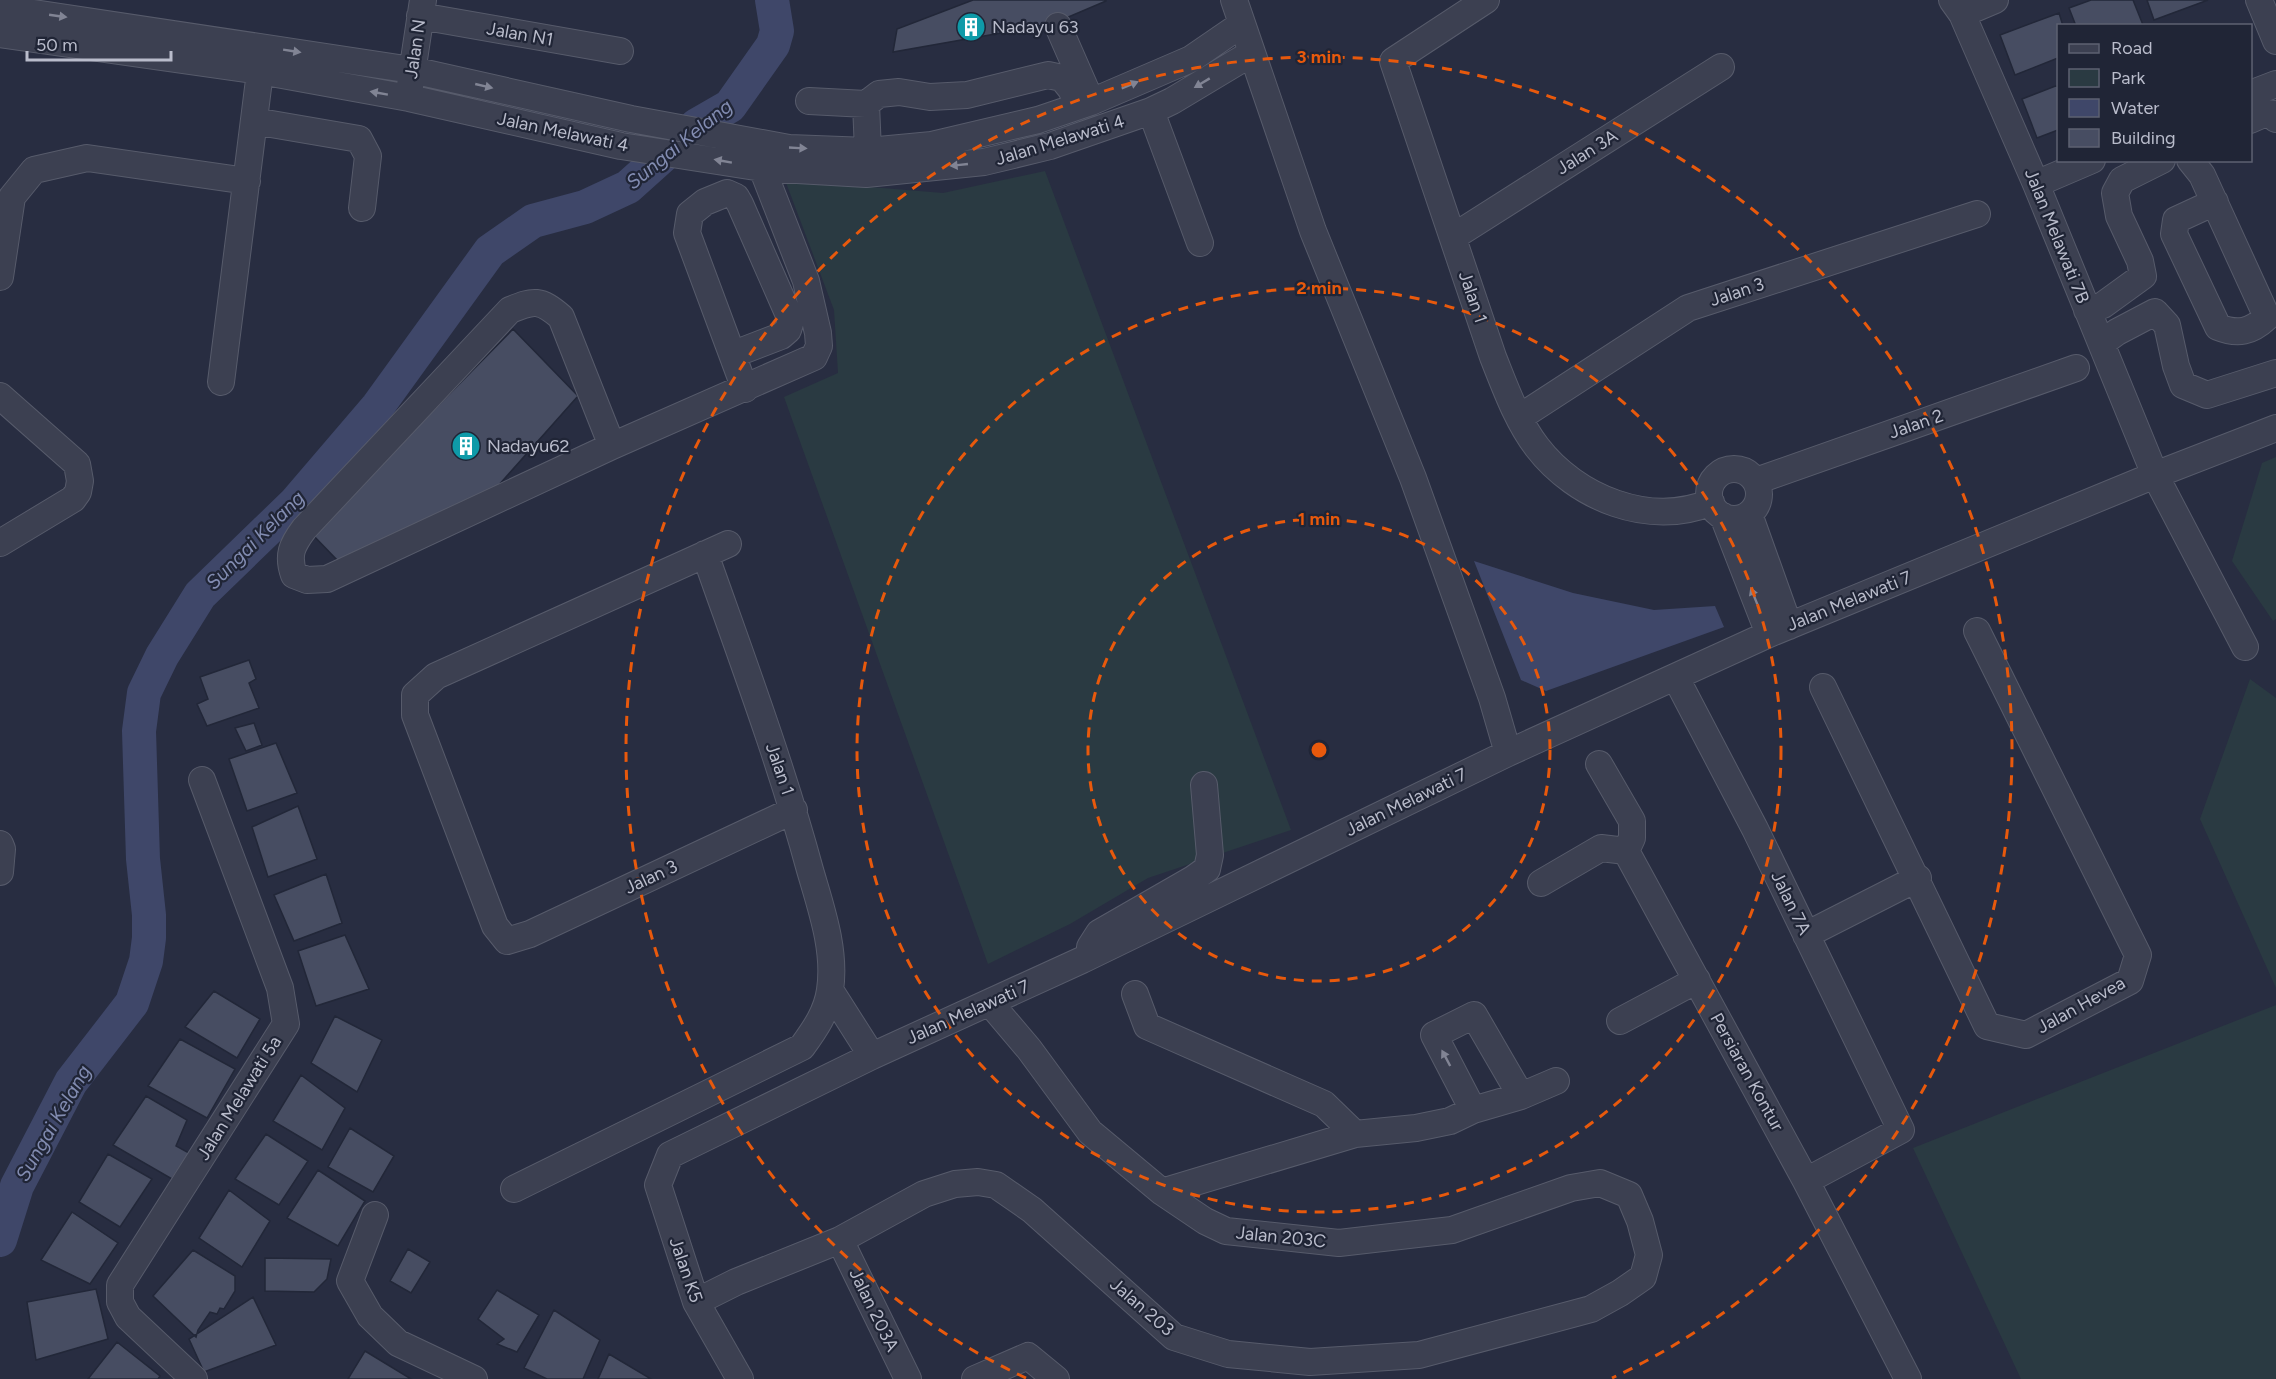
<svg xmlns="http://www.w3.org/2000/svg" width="2276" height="1379" viewBox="0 0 2276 1379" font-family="Figtree,sans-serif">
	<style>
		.green { fill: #2a3a42 }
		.water { fill: #3f4769 }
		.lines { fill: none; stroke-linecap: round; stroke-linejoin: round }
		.river { stroke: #3f4769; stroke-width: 34 }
		.building { fill: #474d62; stroke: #222738; stroke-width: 1.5 }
		.minor-casing { stroke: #575b6b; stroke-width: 28 }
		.minor { stroke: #3c4051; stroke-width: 26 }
		.oneway { fill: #818494 }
		.ring { fill: none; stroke: #e8590c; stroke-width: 3; stroke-dasharray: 10 8 }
		.labels { text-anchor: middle; stroke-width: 4.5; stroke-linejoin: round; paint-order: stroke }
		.poi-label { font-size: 18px; fill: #b9bccb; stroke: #202536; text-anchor: start }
		.street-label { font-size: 18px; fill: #b9bccb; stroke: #202536 }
		.water-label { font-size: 20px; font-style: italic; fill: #828cb1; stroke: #202536 }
		.centre { fill: #e8590c; stroke: #202536; stroke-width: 3 }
		.ring-label { font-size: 18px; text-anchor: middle; font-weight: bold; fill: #e8590c; stroke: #202536; stroke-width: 4.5; stroke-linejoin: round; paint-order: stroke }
	</style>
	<rect width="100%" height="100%" fill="#282d41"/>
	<path class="green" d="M1045,171L1291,830L1148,878L1070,924L988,964L784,397L838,373L834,310L785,180L943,193Z
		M2276,457V619L2273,621L2232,561L2262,463Z
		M2250,679L2276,698V988L2200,819Z
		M2276,1005V1379H2021L1913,1148Z"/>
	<path class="water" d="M1474,561L1573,593L1654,610L1715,606L1724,627L1546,691L1521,680Z"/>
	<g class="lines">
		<path class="river" d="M0,1240L17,1186L71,1082L132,1003L146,961L149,938V915L143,859L139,731L144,693L162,656L200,595L295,503L378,406L490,251L533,221L585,207L628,187L697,125L730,106L773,45L777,31L772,0"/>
	</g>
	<path class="building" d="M973,0H1106V1L1052,24L893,52L897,29Z
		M2091,0H2133L2143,25L2076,26L2069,8Z
		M2147,0H2208L2154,20Z
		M2059,13L2063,26H2058V58L2015,75L2000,35Z
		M2058,85V130L2037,138L2022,99Z
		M513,329L578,396L490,495L340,563L312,534Z
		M249,660L256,679L249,683L259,708L207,726L197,704L208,699L200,677Z
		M254,723L262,745L246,751L235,728Z
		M276,743L297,793L247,811L229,759Z
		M298,806L317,859L268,877L252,827Z
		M326,874L342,923L294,941L274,895Z
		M345,935L369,989L316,1006L298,951Z
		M214,991L260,1019L237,1058L185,1027Z
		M335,1016L382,1040L357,1092L311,1063Z
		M180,1039L235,1069L207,1118L148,1086Z
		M301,1075L345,1108L322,1150L273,1121Z
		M146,1096L187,1120L176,1146L189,1153L172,1179L113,1145Z
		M350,1128L394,1156L373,1192L328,1167Z
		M266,1134L308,1161L279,1205L235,1179Z
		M108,1154L152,1179L120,1227L79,1202Z
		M318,1170L365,1201L338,1246L287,1218Z
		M229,1190L270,1221L242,1267L199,1238Z
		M72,1212L118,1243L90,1284L41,1260Z
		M408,1249L430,1262L411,1293L390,1281Z
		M193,1250L235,1276V1291L224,1309L220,1308L217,1314L210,1312L198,1330L196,1337L153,1296Z
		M265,1258L331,1259L327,1279L314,1292L265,1291Z
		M96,1289L108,1339L36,1360L27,1302Z
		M497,1290L539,1315L517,1352L497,1344L504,1339L478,1319Z
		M253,1297L276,1345L204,1372L189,1339Z
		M554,1310L600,1340L583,1379H547L524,1368Z
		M117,1342L160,1376L158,1379H88Z
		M365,1351L411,1379H348Z
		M609,1354L651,1379H598Z"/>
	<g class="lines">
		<g class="minor-casing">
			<path id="minor" d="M1234,0L1313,231L1413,478L1492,698L1508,753
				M1486,0L1393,61L1493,357C1505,387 1517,421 1537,447C1576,498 1650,528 1711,502
				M1952,0L1962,14L2036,184L2155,475L2245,647
				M2259,0L2276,41
				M0,8L412,70L631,119L789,148L868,151L932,145L1038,120L1091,102L1191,59L1242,24
				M1962,14L1995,0
				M420,16L620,51
				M1058,26L1090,99
				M0,34L260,71L409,98L621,146L762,168L866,174L984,162L1050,146L1151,111L1172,101L1252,53
				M410,86L423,0
				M2250,94L2276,84
				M809,101L866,104L879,94L899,92L930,97L967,95L1048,75L1062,78L1070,88L1080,105
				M866,104L868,151
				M1151,111L1200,243
				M2250,120L2266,113L2274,114L2276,119
				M254,121L359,139L368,156L362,208
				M2190,160L2202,175L2267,317C2251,332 2238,335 2218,327L2174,234L2176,220L2215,202
				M2036,184L2092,160
				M1453,237L1721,67
				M0,277L12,197L34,170L87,158L247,181
				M2087,310L2103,305L2143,276L2140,261L2119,216L2115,193L2122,180L2162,160
				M2102,343L2117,332L2155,312L2167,325L2176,366L2183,385L2207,395L2276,373
				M734,354L781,336L788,330L791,320L740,204L736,197L727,193L705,202L690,214L687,233L745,389
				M221,382L262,56
				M0,396L77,464L80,481L78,492L73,499L0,543
				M1520,417L1688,308L1977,214
				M612,446L561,317C540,299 534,300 510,310L304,529C292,545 287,555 294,575L307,580L327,579L612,446L814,357L819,346L818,333L806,281L762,168
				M1709 494a25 25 0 1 1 50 0a25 25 0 1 1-50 0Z
				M1756,481L2076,368
				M1749,514L1789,626
				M1723,516L1769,634
				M728,544L436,676L415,695V715L495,926L507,941L530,934L794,810
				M1676,678L1755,829L1901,1130L1806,1181
				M1823,687L1987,1026L2026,1035L2130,981L2138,955L1977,631
				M1599,764L1632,821V838L1626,851
				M0,844L2,849L0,872
				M1626,851L1806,1181L1908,1379
				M1541,883L1601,848L1626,851
				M1806,935L1918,878
				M1090,947L1099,933L1193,879L1207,869L1210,855L1204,785
				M830,990L872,1056
				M1135,994L1147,1026L1324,1104L1355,1134
				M1620,1021L1697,980
				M1473,1110L1434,1035L1474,1015L1521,1096
				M514,1189L802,1047C815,1029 827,1012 830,990C836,950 821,908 810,870C781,763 742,659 705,554
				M1162,1192L1355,1134L1416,1128L1450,1121L1473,1110L1521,1096L1556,1081
				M375,1215L350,1281L370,1316L398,1343L474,1379
				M840,1240L908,1379
				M696,1302L736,1282L840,1240L924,1194L955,1184L978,1182L996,1185L1032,1210L1174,1337L1228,1354L1310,1362L1419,1355L1591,1309L1620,1293L1643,1277L1649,1255L1640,1221L1629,1195L1600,1183L1571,1188L1452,1230L1339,1243L1226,1231L1205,1221L1162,1192L1090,1132L1029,1049L990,1003
				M194,1379L128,1317L120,1302V1285L286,1024L280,988L202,780
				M740,1379L696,1302L658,1185L670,1155L872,1056L1082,960L1508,753L1769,634L2155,475L2276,428
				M975,1379L1028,1356L1056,1379"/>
		</g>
		<use href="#minor" class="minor"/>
	</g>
	<defs><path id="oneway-solid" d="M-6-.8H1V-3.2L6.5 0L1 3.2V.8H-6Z" transform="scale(1.5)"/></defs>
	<g class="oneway">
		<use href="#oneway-solid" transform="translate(58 16) rotate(8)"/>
		<use href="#oneway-solid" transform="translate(292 51) rotate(9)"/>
		<use href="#oneway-solid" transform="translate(1202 83) rotate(149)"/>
		<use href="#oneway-solid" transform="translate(1130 85) rotate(-23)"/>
		<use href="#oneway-solid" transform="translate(484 86) rotate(13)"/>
		<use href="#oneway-solid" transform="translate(379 93) rotate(-170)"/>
		<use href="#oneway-solid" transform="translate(798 148) rotate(3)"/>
		<use href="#oneway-solid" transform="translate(723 161) rotate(-170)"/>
		<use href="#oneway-solid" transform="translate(959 165) rotate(174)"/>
		<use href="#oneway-solid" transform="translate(1754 596) rotate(-112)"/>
		<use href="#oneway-solid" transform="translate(1446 1058) rotate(-118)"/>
	</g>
	<g class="ring">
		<circle cx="1319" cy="750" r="231"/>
		<circle cx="1319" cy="750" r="462"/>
		<path d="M1026 1378A693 693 0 1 1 1612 1378"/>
	</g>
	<defs>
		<g id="building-disc" transform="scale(1.5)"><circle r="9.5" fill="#0f9aa8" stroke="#202536"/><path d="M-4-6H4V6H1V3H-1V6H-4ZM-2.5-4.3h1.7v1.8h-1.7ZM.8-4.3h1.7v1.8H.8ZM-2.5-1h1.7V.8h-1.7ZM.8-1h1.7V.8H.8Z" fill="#fff"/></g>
	</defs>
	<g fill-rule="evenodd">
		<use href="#building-disc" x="971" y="27"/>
		<use href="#building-disc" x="466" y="446"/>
	</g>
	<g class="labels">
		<g class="poi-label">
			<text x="992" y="33">Nadayu 63</text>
			<text x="487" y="452">Nadayu62</text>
		</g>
		<g class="street-label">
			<text transform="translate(520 34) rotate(10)" y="6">Jalan N1</text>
			<text transform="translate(415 49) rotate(-82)" y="6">Jalan N</text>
			<text transform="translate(563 132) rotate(12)" y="6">Jalan Melawati 4</text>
			<text transform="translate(1060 140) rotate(-17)" y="6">Jalan Melawati 4</text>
			<text transform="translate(1587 152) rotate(-32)" y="6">Jalan 3A</text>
			<text transform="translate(2057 236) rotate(68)" y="6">Jalan Melawati 7B</text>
			<text transform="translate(1737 292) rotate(-18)" y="6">Jalan 3</text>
			<text transform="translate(1473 297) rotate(71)" y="6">Jalan 1</text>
			<text transform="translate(1916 424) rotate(-19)" y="6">Jalan 2</text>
			<text transform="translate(1849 601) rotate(-22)" y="6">Jalan Melawati 7</text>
			<text transform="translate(780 769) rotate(71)" y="6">Jalan 1</text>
			<text transform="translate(1406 802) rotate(-26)" y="6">Jalan Melawati 7</text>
			<text transform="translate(651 877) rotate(-25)" y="6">Jalan 3</text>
			<text transform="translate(1791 903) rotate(64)" y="6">Jalan 7A</text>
			<text transform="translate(2081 1005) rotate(-29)" y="6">Jalan Hevea</text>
			<text transform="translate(968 1012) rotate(-24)" y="6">Jalan Melawati 7</text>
			<text transform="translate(1747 1072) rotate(61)" y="6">Persiaran Kontur</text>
			<text transform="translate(239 1098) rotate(-58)" y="6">Jalan Melawati 5a</text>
			<text transform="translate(1281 1237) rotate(6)" y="6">Jalan 203C</text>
			<text transform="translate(686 1270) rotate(71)" y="6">Jalan K5</text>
			<text transform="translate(1142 1307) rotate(41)" y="6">Jalan 203</text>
			<text transform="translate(874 1310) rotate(64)" y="6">Jalan 203A</text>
		</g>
		<g class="water-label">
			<text transform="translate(679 144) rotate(-39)" y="7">Sungai Kelang</text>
			<text transform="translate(255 540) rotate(-45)" y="7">Sungai Kelang</text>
			<text transform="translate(53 1123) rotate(-60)" y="7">Sungai Kelang</text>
		</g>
	</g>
	<circle cx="1319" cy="750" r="9" class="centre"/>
	<g class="ring-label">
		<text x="1319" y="63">3 min</text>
		<text x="1319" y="294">2 min</text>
		<text x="1319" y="525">1 min</text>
	</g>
	<rect x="2057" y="24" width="195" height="138" fill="#202536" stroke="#5d6172" stroke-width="1.5"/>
	<rect x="2069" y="44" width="30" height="9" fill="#3c4051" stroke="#5d6172" stroke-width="1.5"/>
	<text x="2111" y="54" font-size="18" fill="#b9bccb">Road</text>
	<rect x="2069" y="69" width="30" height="18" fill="#2a3a42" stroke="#5d6172" stroke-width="1.5"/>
	<text x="2111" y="84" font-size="18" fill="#b9bccb">Park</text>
	<rect x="2069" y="99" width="30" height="18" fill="#3f4769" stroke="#5d6172" stroke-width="1.5"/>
	<text x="2111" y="114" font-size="18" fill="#b9bccb">Water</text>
	<rect x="2069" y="129" width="30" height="18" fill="#474d62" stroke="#5d6172" stroke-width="1.5"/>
	<text x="2111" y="144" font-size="18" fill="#b9bccb">Building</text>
	<path d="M27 51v9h144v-9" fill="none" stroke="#b9bccb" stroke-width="3"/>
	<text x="36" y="51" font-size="18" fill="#b9bccb" stroke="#202536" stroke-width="4.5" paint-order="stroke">50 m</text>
</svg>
